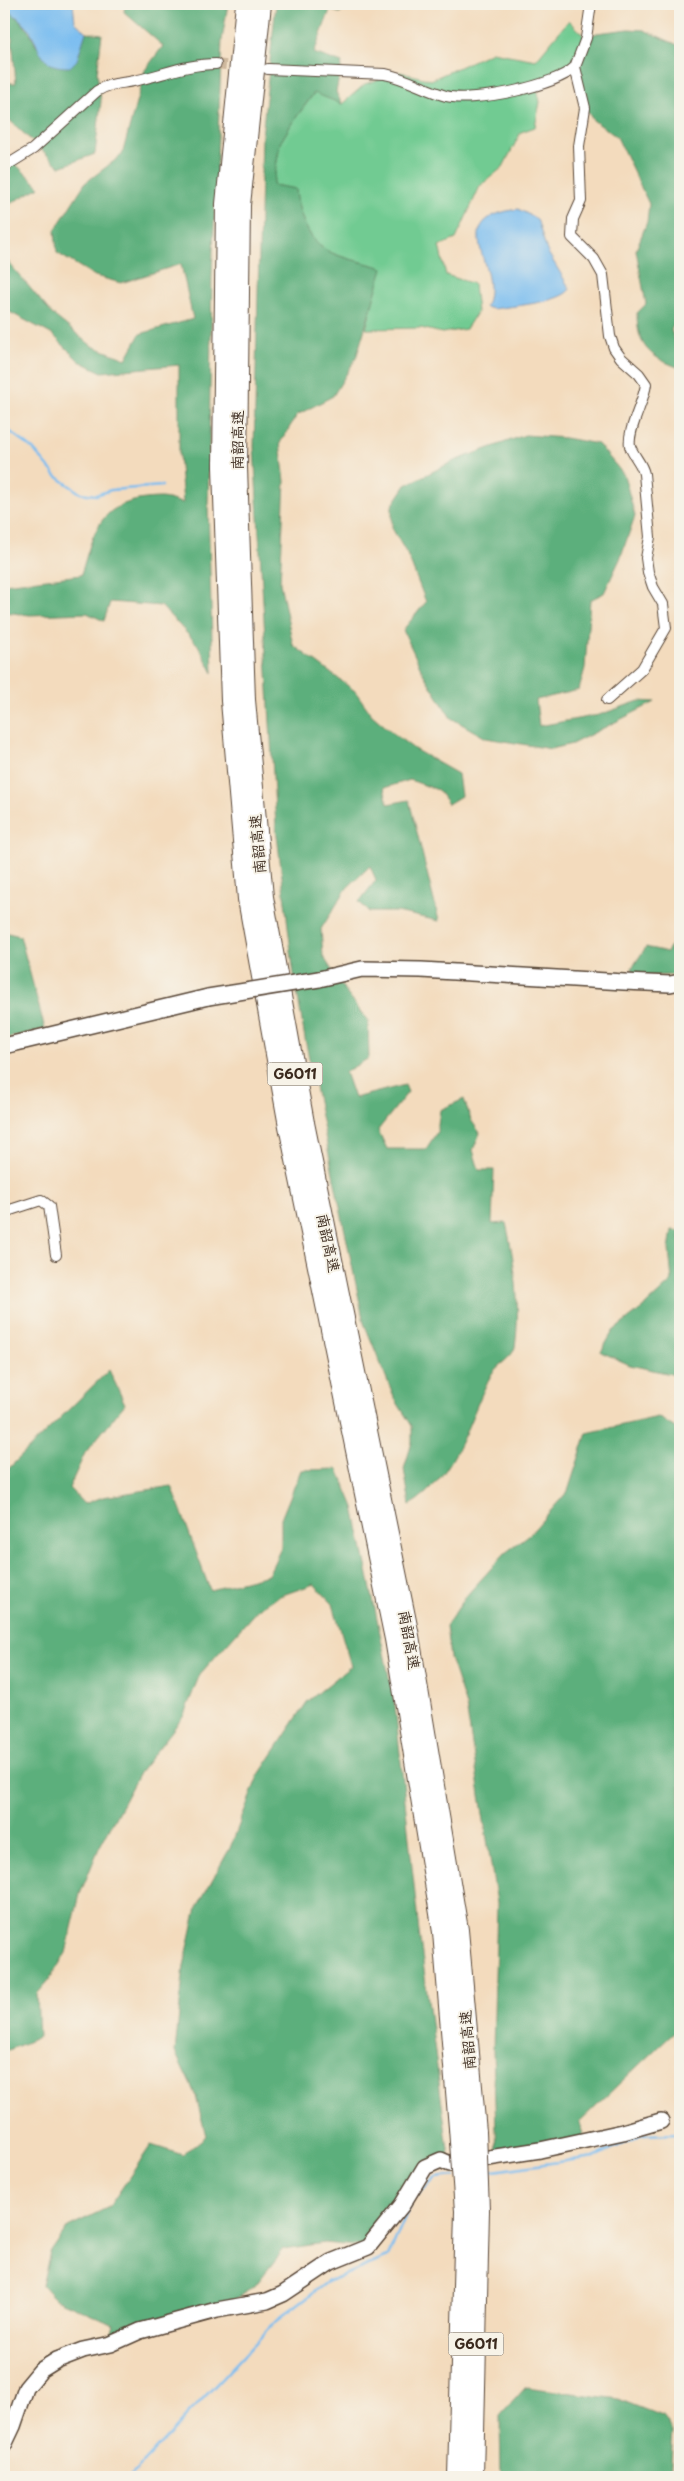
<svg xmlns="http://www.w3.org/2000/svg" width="684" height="2481" viewBox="0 0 684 2481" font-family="'Playpen Sans','LXGW WenKai TC',sans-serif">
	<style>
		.green { fill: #71cb92; stroke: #567a58 }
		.forest { fill: #5caf7c; stroke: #4c6c4d }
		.water { fill: #7abdf0; stroke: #5a7487 }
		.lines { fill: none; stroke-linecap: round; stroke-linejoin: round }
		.stream { stroke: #7abdf0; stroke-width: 2.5 }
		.street-tunnel { stroke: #ceb89d; stroke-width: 10; stroke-dasharray: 10 5; stroke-linecap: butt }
		.street-casing { stroke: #574536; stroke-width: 12 }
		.secondary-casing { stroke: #574536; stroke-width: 18 }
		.highway-casing { stroke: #574536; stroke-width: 22 }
		.street { stroke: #fff; stroke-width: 10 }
		.secondary { stroke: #fff; stroke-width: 15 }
		.highway { stroke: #fff; stroke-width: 20 }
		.secondary-bridge-casing { stroke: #574536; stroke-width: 18; stroke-linecap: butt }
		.highway-bridge-casing { stroke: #574536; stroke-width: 22; stroke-linecap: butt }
		.secondary-bridge { stroke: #fff; stroke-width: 15 }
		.highway-bridge { stroke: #fff; stroke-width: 20 }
		.labels { text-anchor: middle; stroke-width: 4; stroke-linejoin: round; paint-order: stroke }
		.shield { fill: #f7f3e8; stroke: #73665b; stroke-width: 1 }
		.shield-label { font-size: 14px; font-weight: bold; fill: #3b2a1e }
		.street-label { font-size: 15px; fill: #3b2a1e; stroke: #f7f3e8 }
	</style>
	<rect width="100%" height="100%" fill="#f7f3e8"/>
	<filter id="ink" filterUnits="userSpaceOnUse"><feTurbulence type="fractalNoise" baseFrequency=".02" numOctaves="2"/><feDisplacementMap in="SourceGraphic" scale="10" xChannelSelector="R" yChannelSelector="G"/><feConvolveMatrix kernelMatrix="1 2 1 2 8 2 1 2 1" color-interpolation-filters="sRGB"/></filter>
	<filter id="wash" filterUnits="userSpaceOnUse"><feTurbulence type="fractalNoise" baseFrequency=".0096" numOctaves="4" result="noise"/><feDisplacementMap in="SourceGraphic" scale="20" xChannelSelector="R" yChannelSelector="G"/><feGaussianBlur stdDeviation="1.12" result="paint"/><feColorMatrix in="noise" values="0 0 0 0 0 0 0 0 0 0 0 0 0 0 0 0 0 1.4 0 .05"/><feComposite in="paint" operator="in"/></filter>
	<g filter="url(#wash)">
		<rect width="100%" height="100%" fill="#f3dbbd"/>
		<path class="green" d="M569,20L586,38L575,67L536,84L540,102L535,127L521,132L503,167L480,186L456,239L439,246L446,275L474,284L477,312L466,329L442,333L421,328L366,329L382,268C365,262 342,259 326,250C307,240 297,209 296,189L273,185L280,143L292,123L315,92L342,104L365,84L400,72L431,80L492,52L536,60Z"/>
		<path class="forest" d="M125,4H228L222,40L212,275L208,505L213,673L198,645L161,606L110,602L104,621L87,613L30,615L4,612V584L81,575C95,526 101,499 161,498C168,498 176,502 183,503L179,454V365L102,372L79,361L53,335L4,309V257L52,314L92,346L126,359L140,334L193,319L181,264L121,283L95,276L57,253L55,230L85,183L122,155L145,70L163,46L124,12Z
			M276,4H348L340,13L330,10L314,53L342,63L336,92L342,104L314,93L292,123L280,143L273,185L296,189C297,209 307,240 326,250C342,259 365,262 383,268L356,358L333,396L297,415L280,443L285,481L280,583L293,645L355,691L372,715L393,733L414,749L458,774L461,796L448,804L438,790L410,780L384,788L388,804L409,800L439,921L397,912H369L359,902L376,880L370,866L347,888L321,929L323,956L347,994L368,1021L369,1058L345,1072L354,1098L405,1085L408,1092L378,1130L387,1149H426L437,1132L440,1110L464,1099L471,1120L480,1133L473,1150L479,1170H494L492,1224L506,1223C515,1263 521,1306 515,1347C513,1358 496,1365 491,1375C467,1421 457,1476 410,1505L404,1469L412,1442V1426L395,1399L364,1323L305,1039L293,968L276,827L254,447L262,136Z
			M4,7C18,18 30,28 36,46L77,60L86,32L102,34L97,73L101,101L95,154L60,167L4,115V83H16L12,38L4,29Z
			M629,29L644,30L680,46V312L671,330L680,354V368C649,357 637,346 637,313L646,304L636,250L647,222L649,204L617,137L593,120L585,108L576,77L586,38L597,33Z
			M11,160L40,187L4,207V163Z
			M525,435L565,438L598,444L624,475L635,516L620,559L604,593L590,600L585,668L579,690L536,700L539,726L599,715L639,701L655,702L572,744L551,749L486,738L451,718L424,675L403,630L426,602L408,556L392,528V506L406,485L454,461Z
			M680,930V975L635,976L632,968L646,947L667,952Z
			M4,932L20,936L45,1029L4,1039Z
			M672,1230L680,1231V1376L630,1365L601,1352L613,1331L645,1306L672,1281L669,1249Z
			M109,1370L125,1404L85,1453L69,1488L84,1504L103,1497L172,1486L210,1590L268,1575L281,1548V1519L301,1470L338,1469L354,1507L395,1706L419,1932L450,2164L441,2160L368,2247L324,2243L284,2249L254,2287L217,2310L109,2340L114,2325L55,2299L42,2285L50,2253L68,2227L109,2207L151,2145L183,2155L206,2136L196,2096L175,2052L184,1966L197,1907L230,1848L258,1776L307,1702L351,1666L333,1604L314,1584L277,1597L258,1609L200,1674L183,1717L139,1773L99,1848L80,1894L66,1953L50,1979L37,1994L39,2037L4,2052V1473Z
			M658,1417L680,1431V2026L579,2122L585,2140L497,2155L493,2051L497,1903L466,1706L450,1658L446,1626L467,1595L505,1553L530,1534L568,1491L587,1433Z
			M526,2387L618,2399L664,2417L673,2431L670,2477H501L500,2416Z"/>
		<path class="water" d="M4,4H73L75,22L86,32L77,60L70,67C40,68 42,52 30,31C23,21 13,14 4,7Z
			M518,209L537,219L547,251L570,289C561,303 511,306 493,309L485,307C505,267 441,220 518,209Z"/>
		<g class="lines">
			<path class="stream" d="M4,427L33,449L56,476L80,493L96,495L111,490L162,486
				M486,2172L594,2157L642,2135L680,2134
				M416,2196L436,2178L455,2176
				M129,2477L277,2320L327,2282L388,2257L410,2205"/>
		</g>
	</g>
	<g filter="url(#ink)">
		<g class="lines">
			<path class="street-tunnel" d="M216,64L242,67"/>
			<g class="street-casing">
				<path id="street" d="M591,4L586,38L575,67L585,108L579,146L581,201L573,219L572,237L594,259L603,275L610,336L614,348L621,358L639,374L646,384C644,402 627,430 630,446C633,456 642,463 644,474L650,537L646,558L648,572L653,587L663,604L666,628L642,669L607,700
					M268,69L385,74C406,78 425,90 446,96C473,103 556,86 575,67
					M4,167L33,149L97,91C111,82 123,84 138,80C165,74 188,64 216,64
					M4,1212L41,1200L49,1206L56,1255"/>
			</g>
			<g class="secondary-casing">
				<path id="secondary" d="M319,979L362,969L421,970L624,982L670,984L680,982
					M4,1046L208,997
					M4,2445L13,2426L26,2388L41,2370L57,2360L83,2350L111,2344L140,2331L217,2310L267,2301L283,2294L331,2262L368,2247L402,2205L425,2167L441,2160L450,2164L540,2150L623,2132L661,2121"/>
			</g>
			<g class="highway-casing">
				<path id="highway" d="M246,4L226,204L223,467L231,701L248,899L289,1126L395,1639L443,1932L459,2128
					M261,4L240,205L237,467L245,700L263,897L304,1123L409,1636L458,1930L476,2132
					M458,2477L465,2211
					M473,2477L479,2210"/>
			</g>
			<use href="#street" class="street"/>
			<use href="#secondary" class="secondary"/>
			<use href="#highway" class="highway"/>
			<g class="secondary-bridge-casing">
				<path id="secondary-bridge" d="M208,997L319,979"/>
			</g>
			<g class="highway-bridge-casing">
				<path id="highway-bridge" d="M459,2128L465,2211
					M476,2132L479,2210"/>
			</g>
			<use href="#secondary-bridge" class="secondary-bridge"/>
			<use href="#highway-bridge" class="highway-bridge"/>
		</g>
	</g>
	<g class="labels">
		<g class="shield">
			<rect x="267.5" y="1062.5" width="55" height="23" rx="4"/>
			<rect x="448.5" y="2332.5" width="55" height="23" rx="4"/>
		</g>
		<g class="shield-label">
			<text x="295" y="1079">G6011</text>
			<text x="476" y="2349">G6011</text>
		</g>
		<g class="street-label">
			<text transform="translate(238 440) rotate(-90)" y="5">南韶高速</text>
			<text transform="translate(258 844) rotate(-95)" y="5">南韶高速</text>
			<text transform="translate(328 1243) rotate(78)" y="5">南韶高速</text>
			<text transform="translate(409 1640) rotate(80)" y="5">南韶高速</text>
			<text transform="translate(468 2040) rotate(-95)" y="5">南韶高速</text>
		</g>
	</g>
	<rect width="684" height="2481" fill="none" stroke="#f7f3e8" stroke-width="20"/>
</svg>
